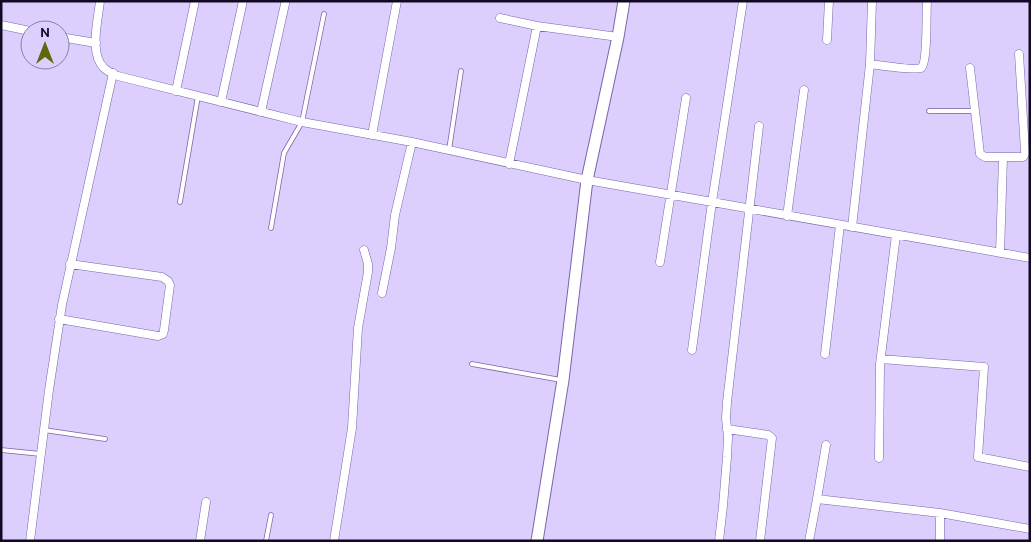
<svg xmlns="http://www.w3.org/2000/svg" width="1031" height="542" viewBox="0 0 1031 542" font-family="Overpass,sans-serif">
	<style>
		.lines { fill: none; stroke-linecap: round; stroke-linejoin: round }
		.lane-casing { stroke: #7a64ab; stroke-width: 5.5 }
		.street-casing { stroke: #7a64ab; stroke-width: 9 }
		.secondary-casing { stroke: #7a64ab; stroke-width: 13 }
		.lane { stroke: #fff; stroke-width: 4 }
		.street { stroke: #fff; stroke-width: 8 }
		.secondary { stroke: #fff; stroke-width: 11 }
	</style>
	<rect width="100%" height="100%" fill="#dccffe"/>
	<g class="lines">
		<g class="lane-casing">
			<path id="lane" d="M929,111H974
				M449,150L461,71
				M180,202L198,96
				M271,228L284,153L302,122L324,14
				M472,364L561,380
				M44,430L105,439
				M1,450L41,454
				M266,541L271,515"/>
		</g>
		<g class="street-casing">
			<path id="street" d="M100,1C98,20 89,54 104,68C108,72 114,74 118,76L302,122L412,142L587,180L1030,258
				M500,18L537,26L618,37
				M1,25L30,31
				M60,37L96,43
				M827,40L829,1
				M870,64C878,65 916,71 921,68C928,63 926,11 927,1
				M970,68L980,154L985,157H1023L1025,154V151L1019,54
				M176,91L195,1
				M221,102L243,1
				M261,112L285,4
				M372,135L397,1
				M509,164L537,26
				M787,216L804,90
				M852,227L870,64L872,1
				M1000,253L1003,158
				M660,262L686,98
				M382,293L391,248L395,215L412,142
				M59,319L158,336L163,334L164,330L170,285L168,281L162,277L70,264
				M692,350L712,202L743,1
				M825,354L840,225
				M881,359L984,367L978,457L1030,467
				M727,429L768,435L772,438L760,541
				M879,458L880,364L896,235
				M817,499L826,445
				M30,541L49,390L62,305L113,73
				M200,541L206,502
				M334,541L352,428L358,328L368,272V264L364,250
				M719,541L723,506L727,457L728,437L726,418L727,402L759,126
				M809,541L817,499L940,513L1030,529
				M940,541V513"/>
		</g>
		<g class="secondary-casing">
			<path id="secondary" d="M537,541L563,380L587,180L618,37L624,1"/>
		</g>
		<use href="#lane" class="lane"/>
		<use href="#street" class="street"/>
		<use href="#secondary" class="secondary"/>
	</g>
	<rect width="1031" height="542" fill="none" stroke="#130924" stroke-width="5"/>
	<g transform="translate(45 45)"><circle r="24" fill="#dccffe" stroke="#8c80a7"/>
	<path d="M0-4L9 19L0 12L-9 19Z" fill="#5d680e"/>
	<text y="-8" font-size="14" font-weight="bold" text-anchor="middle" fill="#130924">N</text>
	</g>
</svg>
